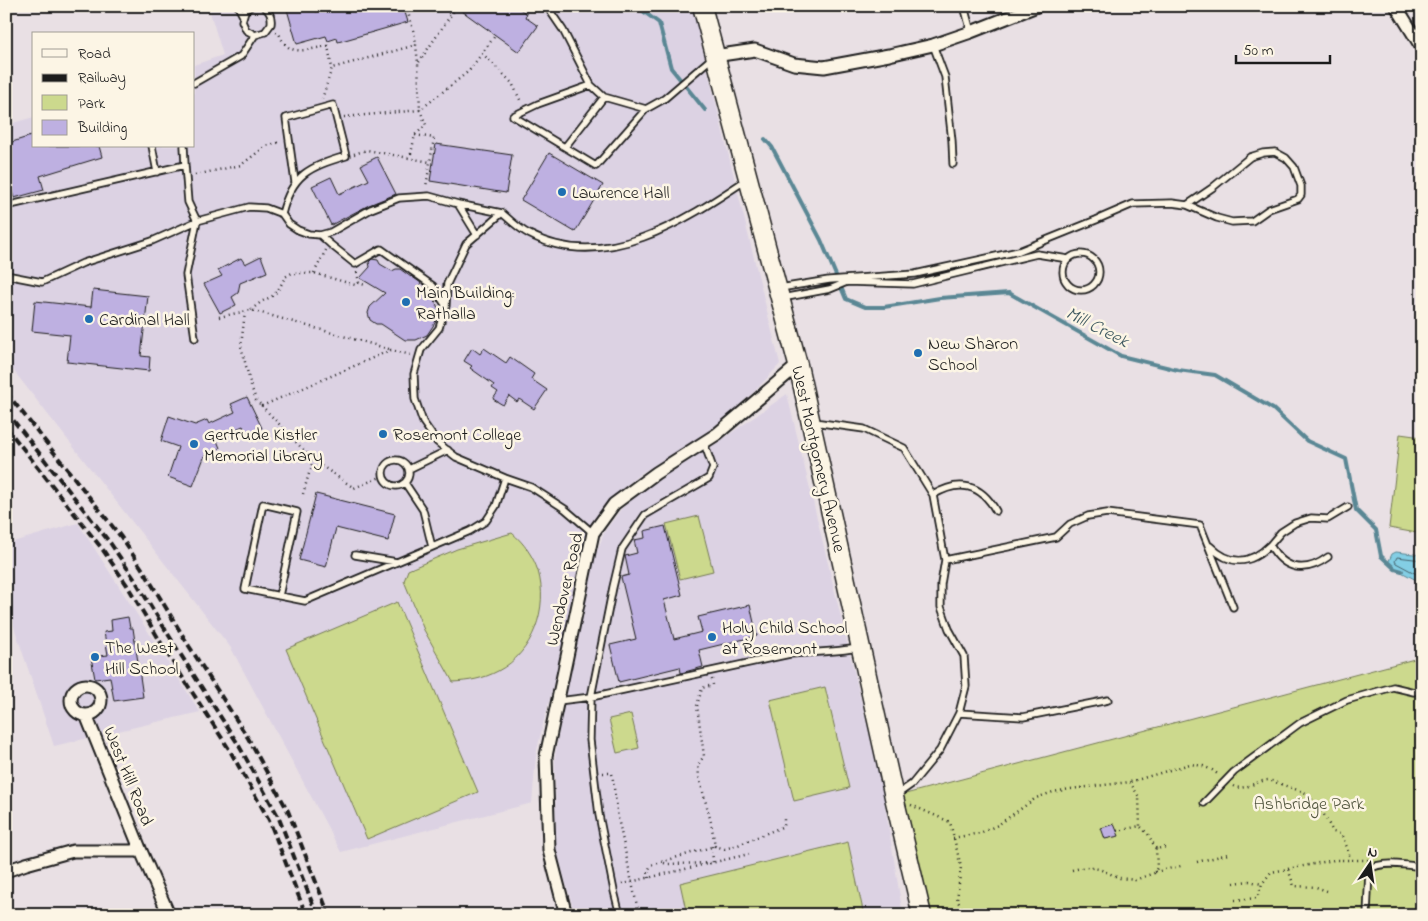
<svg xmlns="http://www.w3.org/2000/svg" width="1428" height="921" viewBox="0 0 1428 921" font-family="'Indie Flower',sans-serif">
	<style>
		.built { fill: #dcd2e3 }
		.green { fill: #ccd98d; stroke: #747a54 }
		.water { fill: #83cee4; stroke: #5a8794 }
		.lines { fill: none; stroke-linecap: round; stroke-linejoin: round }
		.shore { stroke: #45636c; stroke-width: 1 }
		.stream { stroke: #5a8794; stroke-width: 4 }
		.building { fill: #beb0e1; stroke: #1c1c1c }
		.service-casing { stroke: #1c1c1c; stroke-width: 9 }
		.minor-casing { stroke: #1c1c1c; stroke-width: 15 }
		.primary-casing { stroke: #1c1c1c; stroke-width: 21 }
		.path { stroke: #1c1c1c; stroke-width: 2.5; stroke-dasharray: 1 4; stroke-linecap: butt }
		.service { stroke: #fcf5e5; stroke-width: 5.5 }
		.minor { stroke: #fcf5e5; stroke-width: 11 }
		.primary { stroke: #fcf5e5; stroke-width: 18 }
		.rail { stroke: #1c1c1c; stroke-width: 4; stroke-dasharray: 8 4; stroke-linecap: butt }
		.poi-dot { fill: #1f6fb2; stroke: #fcf5e5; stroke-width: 2 }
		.labels { text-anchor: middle; stroke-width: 5; stroke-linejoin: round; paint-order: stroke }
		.poi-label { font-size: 18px; fill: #1c1c1c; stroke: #fcf5e5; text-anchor: start }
		.street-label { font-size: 18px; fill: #1c1c1c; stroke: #fcf5e5 }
		.park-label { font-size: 18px; fill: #51553e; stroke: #fcf5e5 }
		.water-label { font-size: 19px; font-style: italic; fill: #405a62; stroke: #fcf5e5 }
	</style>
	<rect width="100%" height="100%" fill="#e9e0e4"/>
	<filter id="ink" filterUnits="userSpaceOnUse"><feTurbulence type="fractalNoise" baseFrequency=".02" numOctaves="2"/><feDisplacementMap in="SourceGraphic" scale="10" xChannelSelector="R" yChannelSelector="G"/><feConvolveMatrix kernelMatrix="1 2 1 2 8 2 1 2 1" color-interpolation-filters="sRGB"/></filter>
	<g filter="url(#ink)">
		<path class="built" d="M208,6H692L780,364L755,391L722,421L683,448L641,473L614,496L593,520L584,537L558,669L543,724L536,755L532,803L341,852L231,648L6,361V125L34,117V146H194V65L223,55Z
			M787,394L882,787L903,915H575L556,848L555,757L561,716L594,559L605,531L622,508L644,489L717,443Z
			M78,523L200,712L54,746L6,603V544Z"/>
		<path class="green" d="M1400,434L1422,437V534L1389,528Z
			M699,516L713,571L680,579L666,524Z
			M512,533C524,543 533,556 538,571C549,608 533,653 498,671C483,679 469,681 453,682L424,630L404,581L408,570L457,549Z
			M397,602L478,792L367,839L286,649Z
			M1422,657V915H922L894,797Z
			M825,687L849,788L794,801L770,700Z
			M631,714L639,748L617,753L609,719Z
			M848,842L864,915H687L680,883Z"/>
		<path class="water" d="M1396,552L1422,555V583L1390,566L1388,563L1392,554Z"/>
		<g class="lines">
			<path class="shore" d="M1422,560L1397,557L1395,561L1396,563L1422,577"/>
			<path class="stream" d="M636,6L659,23L671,68L705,110
				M765,139L772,147L821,240L846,299L865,307H884L940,298L1009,293L1121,356L1178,370L1215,375L1273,409L1307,441L1346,459L1356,510L1376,530L1381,556L1395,569L1402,571"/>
		</g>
		<path class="building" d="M286,6H314L316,12L334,6H403L408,22L338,42L337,38L328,41L326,36L297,44Z
			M455,6H515L527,14L525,17L538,26L519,52Z
			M34,135V146H99L102,157L40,176L44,190L14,198L6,172V144Z
			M436,144L512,155L506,193L430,181Z
			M549,153L603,185L575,232L521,200Z
			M377,157L396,194L369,205L331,225L312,186L331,177L339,194L369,180L361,165Z
			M261,256L267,272L240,283L238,293L232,297L236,305L220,313L204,284L222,276L218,270L241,258L245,264Z
			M372,259L378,260L380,264L392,271L396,269H400L411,277V276L421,283L418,287L435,300L439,311L435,323L427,335L416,340H405L381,324H376L370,320L368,313L370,307L385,293L360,278L370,267L369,262Z
			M93,290L148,296L141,356L150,357L149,371L67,362L70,335L32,331L35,301L91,307Z
			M472,348L480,354L484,348L506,363L510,357L534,374L531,379L547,390L534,409L519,399L517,402L509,396L503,405L493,399L498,392L492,388L494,385L470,368L472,366L464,361Z
			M247,397L262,428L247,435L243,426L216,438L220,448L205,455L193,486L168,477L178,447L161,441L169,416L195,425L207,420L209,424L235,412L231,404Z
			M316,494L395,514L388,541L336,528L326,567L299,560Z
			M665,526L682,595L664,600L674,639L702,632L698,617L750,605L757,636L699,650L703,667L681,673L680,667L619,682L610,645L636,639L621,577L629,575L625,556L637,553L634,540L645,538L644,531Z
			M128,617L130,628H133L143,697L114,701L110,677L95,679L91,657L108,655L104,632L112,631L111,620Z
			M1114,824L1119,836L1105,839L1101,828Z"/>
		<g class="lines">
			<g class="service-casing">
				<path id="service" d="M238,6L243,16
					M251,6L245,11L242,21L246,30L255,35L265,32L271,24C272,16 270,11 263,6
					M545,6L548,8L563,30L591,85L604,97L646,109L664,99L713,57
					M964,6L971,32
					M933,45L945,77L952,141L953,164
					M194,83L241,56L255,35
					M591,85L538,104L513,116L596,166L646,109
					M152,146L157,172
					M565,147L604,97
					M185,165L188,202L197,221L186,275L195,338
					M6,206L185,165L184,146
					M502,213C510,220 519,229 529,234C604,274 685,221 746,180
					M282,214C292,174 309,167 346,156L333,105L286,118L295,182
					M320,235L330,244L355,264L381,249L433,286L446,306
					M477,235L458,204L502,213L466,244L447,284L446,306L439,328L421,350L414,374L415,399L423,422L437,442L456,457L505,478
					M1063 272a18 18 0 1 1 36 0a18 18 0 1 1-36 0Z
					M6,275L42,282L83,263L152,241L197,221L249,207L266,208L282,214L289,224L298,230L309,234L320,235L331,232L371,209L399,198L429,196L458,204
					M780,288L829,280L915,274L1019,251L1096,220L1133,204L1172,203L1187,205L1217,218L1232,222L1252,221L1269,209L1298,199L1301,195V186L1294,167L1286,158L1275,152L1263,153L1250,157L1212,188L1187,205
					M782,298L830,289L847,282L913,284L1037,254L1068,259
					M814,422L864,429L904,448L933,495L945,560L941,584V607L949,629L964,656L966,686L959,713L1023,717L1108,700
					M383 473a13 13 0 1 1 26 0a13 13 0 1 1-26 0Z
					M409,469L448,450
					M405,483L423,510L432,547
					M933,495C959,479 981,484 996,511
					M1270,545L1281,532L1295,523L1311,518L1328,519L1348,507
					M1210,546C1230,566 1250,565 1270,545C1284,570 1305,574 1328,557
					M355,555L397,562
					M945,560L1056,537L1070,524L1088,516L1107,513L1200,525L1233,607
					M279,596L297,512L263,504L245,589L305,601L470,531L486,521L496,506L505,478L531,487L565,509L593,533
					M558,701L591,697L790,654C813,652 836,652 858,648
					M895,796L912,784L940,750L959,713
					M1204,803L1234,772L1300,723L1347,700L1393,687L1414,692
					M1418,866L1422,851
					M620,915L614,891L599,815L590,740L591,697L613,587L622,549L645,515L709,478L713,468L704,443
					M1367,915L1369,870C1379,860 1408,865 1422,867"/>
			</g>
			<g class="minor-casing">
				<path id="minor" d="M1396,6L1422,48
					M714,56L755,50L794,64L824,67L889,55L933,45L971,32L1037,6
					M71 700a15 15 0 1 1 30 0a15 15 0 1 1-30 0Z
					M86,715L141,851L169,915
					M6,871L26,864L73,851H141
					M566,915L549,850L546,756L593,533L614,504L656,473L717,434L798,365"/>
			</g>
			<g class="primary-casing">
				<path id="primary" d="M702,6L798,365L894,797L922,915"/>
			</g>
			<path class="path" d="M406,6L415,36L418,63L420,110L426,125L415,135L410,158
				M441,6L451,15
				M276,32L279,33C288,59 307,49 328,46L332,68L416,45
				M482,53L512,83L521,102
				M419,62L455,9
				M322,99L332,68
				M344,117L420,110L469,71L494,37
				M415,135L434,138L426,187
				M354,154L367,150L430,162
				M195,175L241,165L266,146L281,142
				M357,272L359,283
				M314,273L326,250
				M251,310L261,302L274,295L280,287L285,277L292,273H314L355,285L359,283L365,285
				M245,312L241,346L251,386L256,400L262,406
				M219,317L251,310L389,349
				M383,476L354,488L313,460L262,406L391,350L411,355
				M303,494L313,460
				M712,679L713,685L702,688L697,706L704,756L698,765L699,777L711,822L715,846L725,849L738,845L784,826V817
				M603,773H612L618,818L639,915
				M1130,782L1139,797L1140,826
				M1233,786C1244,792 1257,780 1269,780L1306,793L1322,811L1333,832L1341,834L1347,847L1350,859
				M911,805L950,822L961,867L957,900L966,915
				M1117,831L1140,826L1148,834L1156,849L1166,847
				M953,838L980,833L998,825L1036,798L1053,792L1070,789L1130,782L1190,764L1203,766L1212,770L1219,775
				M1197,862L1228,854
				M664,863L668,864L713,863L712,846
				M1288,869L1334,860H1368
				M1072,870L1086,867L1099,869L1120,878L1135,880L1154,873L1157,868L1156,848
				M1155,872L1181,866
				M649,878L648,871L651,865L715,846
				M1234,883L1249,881L1262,884
				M622,884L749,854
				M1235,900L1257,898L1262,884L1271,872L1288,869L1294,886L1316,887L1327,891"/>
			<use href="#service" class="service"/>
			<use href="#minor" class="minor"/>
			<use href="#primary" class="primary"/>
			<path class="rail" d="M6,392L121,537L145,573L189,646L248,738L288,811L329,915
				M6,411L111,544L135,580L179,652L238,744L278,816L317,915
				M6,427L103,550L127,585L170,658L229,749L269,820L306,915"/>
		</g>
	</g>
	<g class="poi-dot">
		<circle cx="562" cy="192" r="5"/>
		<circle cx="406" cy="302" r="5"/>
		<circle cx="89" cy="319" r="5"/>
		<circle cx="918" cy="353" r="5"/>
		<circle cx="383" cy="434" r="5"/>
		<circle cx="194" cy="444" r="5"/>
		<circle cx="712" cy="637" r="5"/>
		<circle cx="95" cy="657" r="5"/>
	</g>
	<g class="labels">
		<g class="poi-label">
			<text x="572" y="198">Lawrence Hall</text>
			<text x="416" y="298">Main Building:<tspan x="416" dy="21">Rathalla</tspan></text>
			<text x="99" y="325">Cardinal Hall</text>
			<text x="928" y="349">New Sharon<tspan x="928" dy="21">School</tspan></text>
			<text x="204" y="440">Gertrude Kistler<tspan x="204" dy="21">Memorial Library</tspan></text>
			<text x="393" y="440">Rosemont College</text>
			<text x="722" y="633">Holy Child School<tspan x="722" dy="21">at Rosemont</tspan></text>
			<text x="105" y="653">The West<tspan x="105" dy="21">Hill School</tspan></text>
		</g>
		<g class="street-label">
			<text transform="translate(819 459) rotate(77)" y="6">West Montgomery Avenue</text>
			<text transform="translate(564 589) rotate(-77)" y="6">Wendover Road</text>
			<text transform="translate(129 776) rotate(68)" y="6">West Hill Road</text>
		</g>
		<g class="park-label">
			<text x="1309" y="809">Ashbridge Park</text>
		</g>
		<g class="water-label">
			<text transform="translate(1098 326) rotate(27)" y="7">Mill Creek</text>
		</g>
	</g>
	<rect width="1428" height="921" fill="none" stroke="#fcf5e5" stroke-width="25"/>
	<rect x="12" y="12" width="1403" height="896" fill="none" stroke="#1c1c1c" stroke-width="2" filter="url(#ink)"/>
	<rect x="32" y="32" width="162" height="115" fill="#fcf5e5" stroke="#a29e95"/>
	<rect x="42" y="49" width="25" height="8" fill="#fcf5e5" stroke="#a29e95"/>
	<text x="78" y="58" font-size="15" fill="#1c1c1c">Road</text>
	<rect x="42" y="74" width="25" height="8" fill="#1c1c1c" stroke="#a29e95"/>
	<text x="78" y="82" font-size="15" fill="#1c1c1c">Railway</text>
	<rect x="42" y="95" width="25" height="15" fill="#ccd98d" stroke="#a29e95"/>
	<text x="78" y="108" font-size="15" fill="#1c1c1c">Park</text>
	<rect x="42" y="120" width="25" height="15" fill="#beb0e1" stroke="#a29e95"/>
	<text x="78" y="132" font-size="15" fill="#1c1c1c">Building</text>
	<g transform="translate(1370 864) rotate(13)" stroke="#fcf5e5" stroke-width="4" paint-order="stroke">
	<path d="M0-4L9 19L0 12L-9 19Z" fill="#1c1c1c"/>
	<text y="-8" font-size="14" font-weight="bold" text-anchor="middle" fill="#1c1c1c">N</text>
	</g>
	<path d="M1236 55v8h94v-8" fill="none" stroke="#1c1c1c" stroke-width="2.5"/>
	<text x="1243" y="55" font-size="15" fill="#1c1c1c" stroke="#fcf5e5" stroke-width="4" paint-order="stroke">50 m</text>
</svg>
